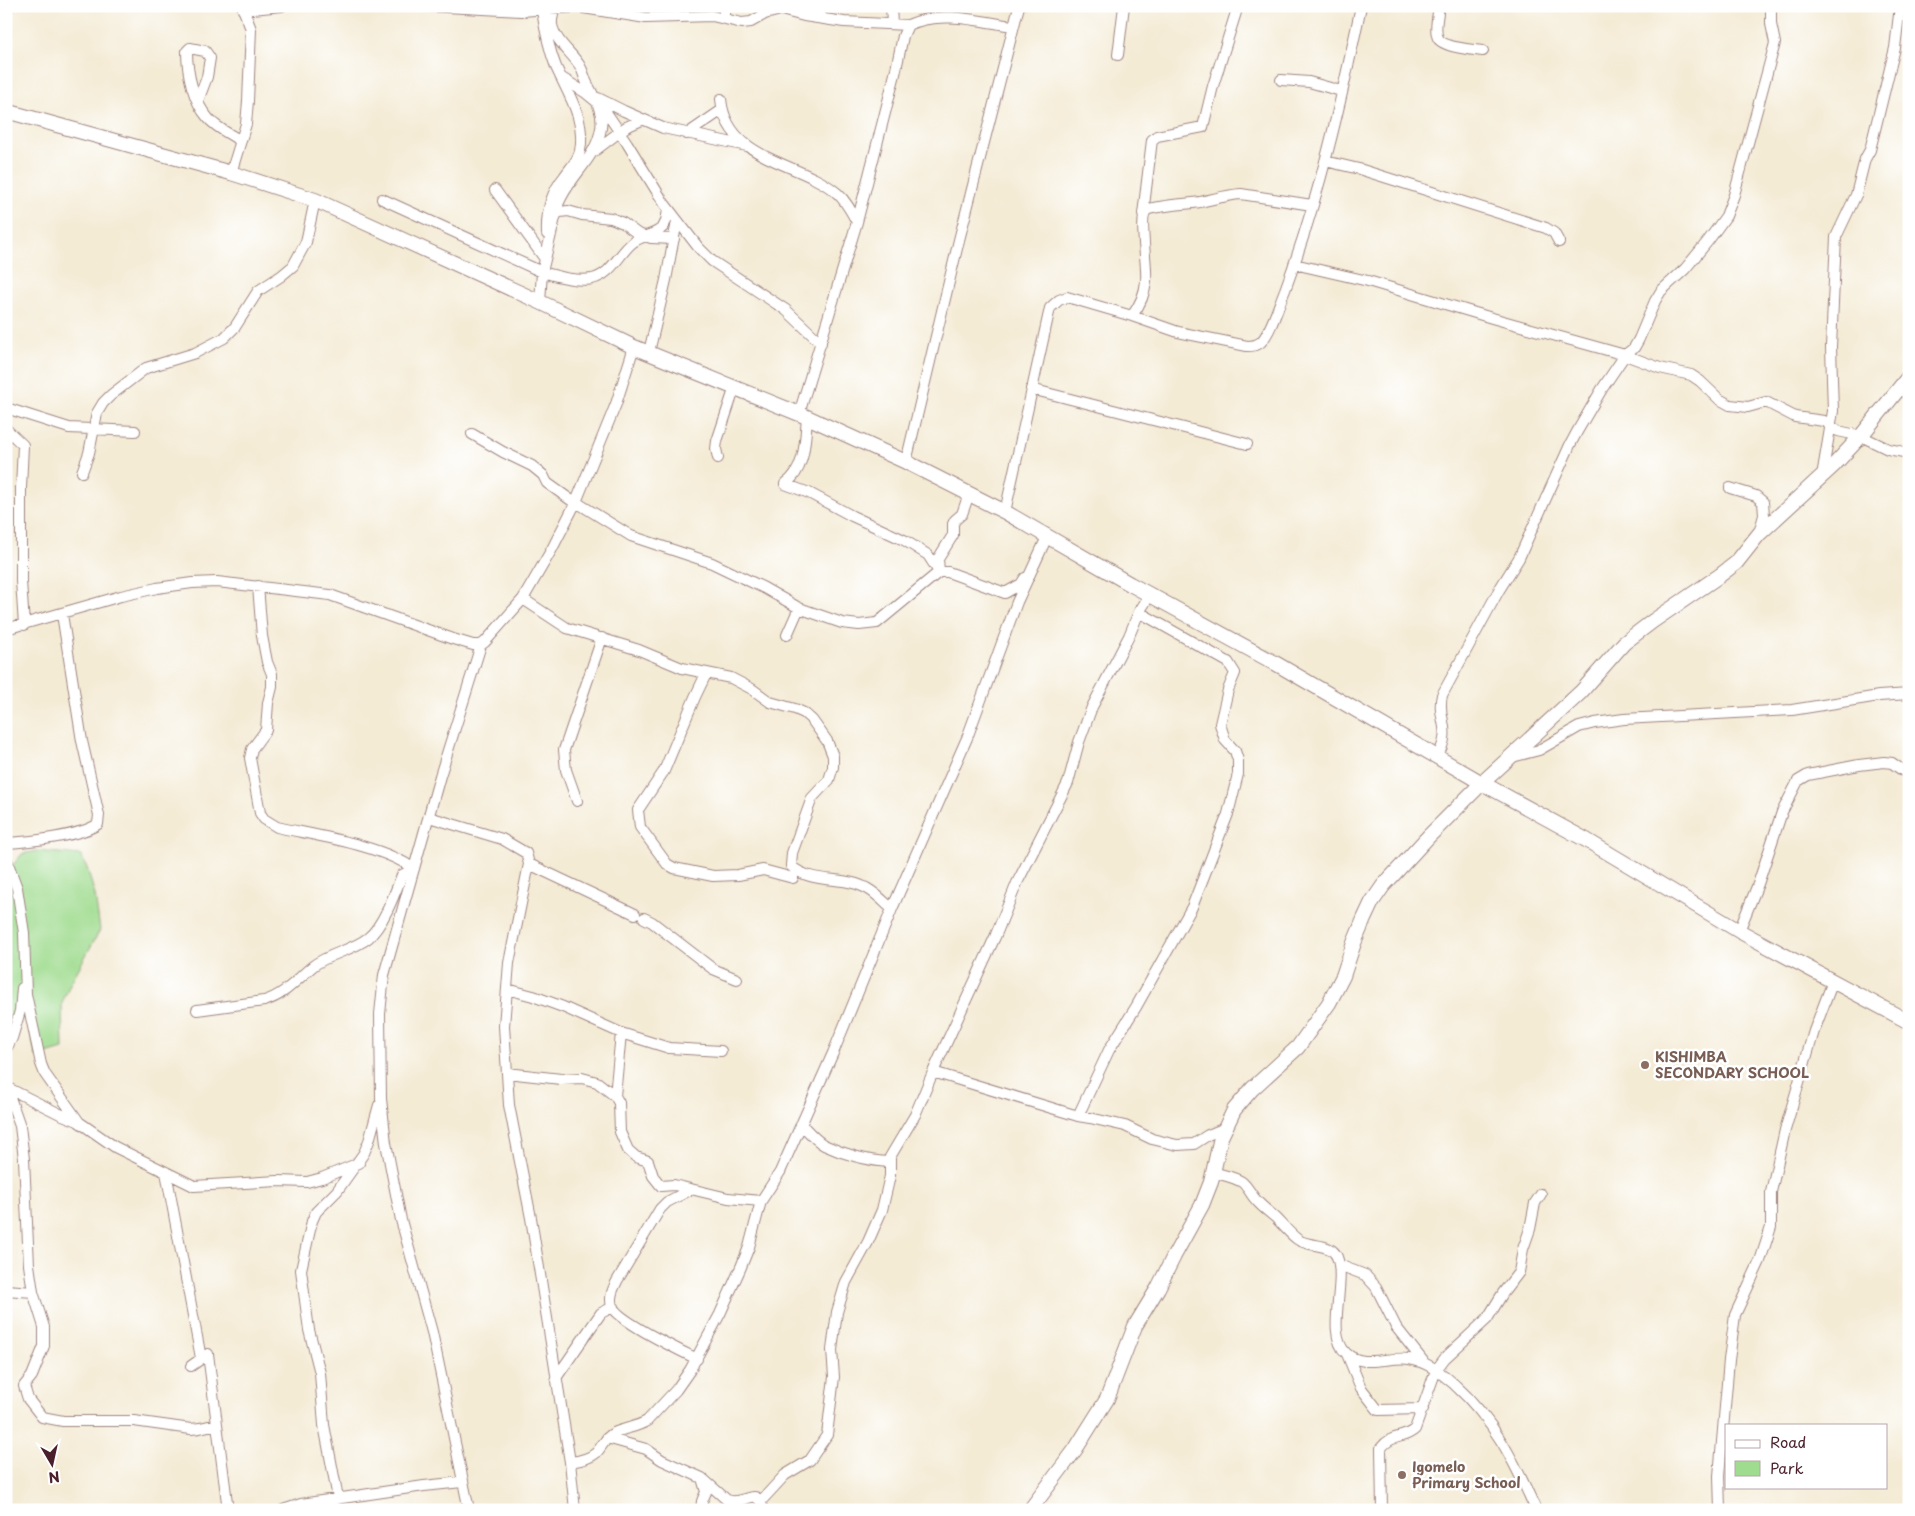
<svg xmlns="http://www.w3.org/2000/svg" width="1915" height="1516" viewBox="0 0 1915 1516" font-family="'Playpen Sans',sans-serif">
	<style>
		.green { fill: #a0dc90; stroke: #757e5e }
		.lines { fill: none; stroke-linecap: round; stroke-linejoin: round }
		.street-casing { stroke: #9f8580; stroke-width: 12 }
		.secondary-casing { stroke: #9f8580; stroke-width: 16 }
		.street { stroke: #fff; stroke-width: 10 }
		.secondary { stroke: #fff; stroke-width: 14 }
		.education-dot { fill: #8d6e63; stroke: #fff; stroke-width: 2 }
		.labels { text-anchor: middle; stroke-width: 5; stroke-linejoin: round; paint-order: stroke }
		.education-label { font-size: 14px; font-weight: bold; fill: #785e54; stroke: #fff; text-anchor: start }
	</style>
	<rect width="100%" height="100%" fill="#fff"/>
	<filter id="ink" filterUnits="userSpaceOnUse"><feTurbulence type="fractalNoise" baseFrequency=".02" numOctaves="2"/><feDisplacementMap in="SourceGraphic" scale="10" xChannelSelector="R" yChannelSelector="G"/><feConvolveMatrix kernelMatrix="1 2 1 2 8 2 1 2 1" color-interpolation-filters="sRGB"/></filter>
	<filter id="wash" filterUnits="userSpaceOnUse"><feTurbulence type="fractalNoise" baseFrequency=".0096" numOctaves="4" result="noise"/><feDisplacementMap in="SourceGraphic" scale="20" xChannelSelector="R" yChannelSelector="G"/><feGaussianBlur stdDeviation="1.12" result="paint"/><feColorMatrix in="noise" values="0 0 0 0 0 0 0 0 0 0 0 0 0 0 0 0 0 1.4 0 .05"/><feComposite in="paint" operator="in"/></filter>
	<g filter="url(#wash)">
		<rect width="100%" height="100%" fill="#f4ebd5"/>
		<path class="green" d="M37,851L81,855L87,868L95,895L100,930L70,984L62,1003L63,1049L36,1057L21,988L6,1036V868L13,865L22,854Z"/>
	</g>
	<g filter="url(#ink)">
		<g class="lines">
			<g class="street-casing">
				<path id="street" d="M426,6L521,11L577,7L646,18L712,16L742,23L751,22L765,14L781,10L804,16L844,22L908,25
					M724,6V18
					M813,6L823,18
					M891,6L892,24
					M1439,6C1438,15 1434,30 1438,38C1442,47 1473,50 1483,51
					M243,10L282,6
					M542,11C545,30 549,49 556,67C568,94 586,119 580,151C578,161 570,168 564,177C550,194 546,213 547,234
					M1118,55L1124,6
					M562,78L586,93L602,106L627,143L664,203L698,247L712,261L786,310L821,343
					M1281,80L1309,82L1341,91
					M598,98L624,111L663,128L747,146
					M721,99C727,161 799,161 837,193C846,201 851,211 857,222
					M198,101L207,77L210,58L205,51L190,48L187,51C187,73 193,101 208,118C216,128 230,134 241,141
					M687,134L722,110
					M593,152L626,127L642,120
					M1325,161L1359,169L1546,228L1554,233L1559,242
					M231,173L246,124L248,101L251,29L242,6
					M495,190L545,259
					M382,199L542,272C557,276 576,282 592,279C611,275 618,255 632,243C641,235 655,236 663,227C667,222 667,215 668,209
					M1143,214L1152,140L1157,136L1203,127L1213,86L1238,6
					M555,215L560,212L568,211L582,215L611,218L623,223L638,234L651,238L674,239
					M1294,264L1368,281L1492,318L1625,355L1660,368L1691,375L1700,381L1719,399L1730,405L1748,407L1766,402L1795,417L1824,421L1838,431L1861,436L1888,449L1909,453
					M540,302L542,272L558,205C568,177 597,158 601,128C604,110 593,96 586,81C584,76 583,71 580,66C572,53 555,41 552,25C551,18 554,13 555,6
					M1132,316C1140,305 1145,295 1146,281C1148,266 1138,216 1147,210C1152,207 1160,207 1166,206C1177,204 1188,204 1200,202C1214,199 1227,195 1241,194L1312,205
					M649,352L666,280L677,221
					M1031,389L1247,444
					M6,408L69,428L135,431
					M799,414L857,222L895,74L903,36L908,25C940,10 979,21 1012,26
					M807,417C805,439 806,470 785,484L809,493L852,516L904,540L928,555L939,572
					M6,429L23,445L21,488V581L24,625
					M472,434L503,452L532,466L543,475L547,483L575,503
					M718,458L716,449L717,441L735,387
					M906,462L959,240L1019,6
					M82,472L89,453L97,413L103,403L111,395L146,368L195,353L224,338L235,327L258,291L281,276L293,266L306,242L315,200
					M1822,476L1833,411L1831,347L1836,237L1856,195L1865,159L1870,150L1895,48L1900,6
					M1730,488L1756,496L1763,502L1764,515L1759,533
					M576,502L631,536L712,563L764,588L799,608L842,623L859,625L877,623L939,572H948L1005,593L1021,584L1025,578
					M1005,512L1050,308L1059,300L1067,297L1132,316L1178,332L1247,346C1252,346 1256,346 1261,342C1271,332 1279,304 1285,290C1319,198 1341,102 1361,6
					M939,571L938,559L953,535V524L955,520L962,514L969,494
					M258,586L262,636L267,662L272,674V687L268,703L266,730L252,749L250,758L260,813L264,819L277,827C317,836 382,845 414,869
					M523,599L567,628L639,650L682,668L731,678L752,689L770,702L795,709L804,713L812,720L827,741L833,756V767L829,780L812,798L792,853L791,866C812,885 845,875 868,889C877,894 884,902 892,909
					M6,629L121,596L157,588L192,583L217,582L330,595L453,639L473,645H481L485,642L523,599L552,549L576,502L616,404L634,347
					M787,635L799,608
					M706,674L695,697L664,771L638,810L640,827L667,864L674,868L713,876L738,875L763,870L793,878
					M1437,757C1454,728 1436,720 1442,695L1499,590L1519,558L1570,445L1578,430L1602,389L1625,355L1634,348L1639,339L1655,301L1661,291L1685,269L1708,241L1726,216L1734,195L1775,43L1771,24V6
					M1512,757L1539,750L1579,727L1595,723L1624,719L1792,710L1879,696L1909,694
					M577,801L566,770L564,750L602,638
					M429,817L502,839L526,853L529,864L509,963L504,1026L509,1105L531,1218L570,1462L575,1510
					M6,843C28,842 81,836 98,824L99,815L82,741L62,614
					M6,858L17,888L24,933L26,994L41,1064L45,1074L79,1122L115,1147L194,1186L278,1181L307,1182L322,1178L359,1163
					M529,864L635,914
					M644,918L652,922L713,969L737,979
					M1739,931L1758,884L1782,812L1798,781L1808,775L1859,765L1884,762L1892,763L1909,775
					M507,989L533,996L563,1007L621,1033L669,1048L721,1051
					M197,1010L264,1001C285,995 297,979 313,966C328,954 353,950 368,938C383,926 395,893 402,875L414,869
					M6,1049L12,1038L20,1011L22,988
					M933,1072L1078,1116L1090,1118L1125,1126L1152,1139L1177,1145L1194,1144L1208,1135L1225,1128
					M507,1073L561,1079L582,1078L597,1082L615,1096L619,1103L620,1132L628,1150L636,1157L648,1161L653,1176L661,1186L674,1185L728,1198L761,1201
					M6,1086L20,1126L24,1159L29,1265L33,1292L44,1327V1346L32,1376L24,1386L28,1399L42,1417L63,1421H134L191,1429L200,1428L217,1424
					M6,1087L60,1114L78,1121
					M615,1096L621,1033
					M1078,1116L1109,1050L1136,1007L1192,907L1228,814L1238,774V760L1235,751L1225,740L1220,724L1228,690L1235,673L1228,662L1139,612
					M801,1124C808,1131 815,1140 824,1145C843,1154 868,1161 889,1162
					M166,1172L201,1358
					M1213,1172C1222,1175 1234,1177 1242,1182C1248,1187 1251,1195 1256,1200C1262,1207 1269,1212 1276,1218C1283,1225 1289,1233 1297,1239C1309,1248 1331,1242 1337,1257C1347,1283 1325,1333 1346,1353C1363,1369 1389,1356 1409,1359C1428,1362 1440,1372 1454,1384C1495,1421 1514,1461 1536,1510
					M690,1190L667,1202L660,1209L617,1281C613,1289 609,1297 612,1306C618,1321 681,1351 697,1359
					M1339,1265L1365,1275L1376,1287L1396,1327L1423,1361
					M6,1290L33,1292
					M1347,1354L1361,1388L1378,1410L1423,1409
					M191,1366L208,1354L228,1510
					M556,1378L601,1313L613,1307
					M607,1438L646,1449L662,1460L702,1478L727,1500C745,1507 757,1483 763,1510
					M570,1462C579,1461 589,1459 596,1453C603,1446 605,1437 614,1433C625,1428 637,1427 647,1421L676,1390L690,1370L720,1314L741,1267L749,1247L761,1201L780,1172L833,1053L892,909L967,738L1017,602L1047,537
					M761,1501L785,1475L810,1460L827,1435L834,1377L832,1350L837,1312L846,1282L868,1242L882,1210L890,1176V1157L915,1115L933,1072L995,937L1017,883L1068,783L1079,742L1092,707L1129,636L1139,612L1150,595
					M283,1510L301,1504L424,1486L462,1482
					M335,1510L338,1498L324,1425L320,1373L309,1330L301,1270L312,1221L316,1212L337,1191L364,1153L369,1141L379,1105
					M469,1510L432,1332L401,1220L386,1143L381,1099L380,1014L384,975L440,776L481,645
					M701,1510L702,1501L706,1492L702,1478
					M1382,1510L1381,1448C1393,1433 1403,1440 1415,1429L1436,1370L1445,1358L1487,1319L1503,1293L1519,1272L1523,1249L1530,1229L1535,1203L1541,1194
					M1720,1510L1719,1476L1729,1360L1735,1315L1760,1261L1771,1227V1192L1785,1130L1814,1031L1833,981"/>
			</g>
			<g class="secondary-casing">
				<path id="secondary" d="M6,111L231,173L315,200L540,302L634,347L807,417L906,462L1005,512L1130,584L1275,663L1482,783L1588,841L1739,931L1909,1022
					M1030,1510L1075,1450L1107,1399L1135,1326L1158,1288L1174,1256L1202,1205L1211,1182L1221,1137L1234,1110L1252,1089L1298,1047L1329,1003L1343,976L1354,943L1364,919L1372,902L1383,886L1429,836L1482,783L1581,692L1624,643L1653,621L1719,576L1736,563L1759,534L1834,465L1861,436L1909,376"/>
			</g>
			<use href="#street" class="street"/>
			<use href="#secondary" class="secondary"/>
		</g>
	</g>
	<g class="education-dot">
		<circle cx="1645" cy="1065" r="5"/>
		<circle cx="1402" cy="1475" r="5"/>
	</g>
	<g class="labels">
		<g class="education-label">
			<text x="1655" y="1062">KISHIMBA<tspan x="1655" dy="16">SECONDARY SCHOOL</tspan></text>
			<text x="1412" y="1472">Igomelo<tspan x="1412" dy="16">Primary School</tspan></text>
		</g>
	</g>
	<rect width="1915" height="1516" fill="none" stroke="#fff" stroke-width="25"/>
	<rect x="1725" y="1424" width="162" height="65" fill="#ffffff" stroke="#b7a5aa"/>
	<rect x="1735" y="1440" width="25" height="8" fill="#ffffff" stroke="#b7a5aa"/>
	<text x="1770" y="1448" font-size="15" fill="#4a1f2b">Road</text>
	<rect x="1735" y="1461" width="25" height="15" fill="#a0dc90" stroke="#b7a5aa"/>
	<text x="1770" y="1474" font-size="15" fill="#4a1f2b">Park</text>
	<g transform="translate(52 1464) rotate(171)" stroke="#ffffff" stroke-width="4" paint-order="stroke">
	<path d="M0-4L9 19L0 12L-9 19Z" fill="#4a1f2b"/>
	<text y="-8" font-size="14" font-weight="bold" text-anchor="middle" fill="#4a1f2b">N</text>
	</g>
</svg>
